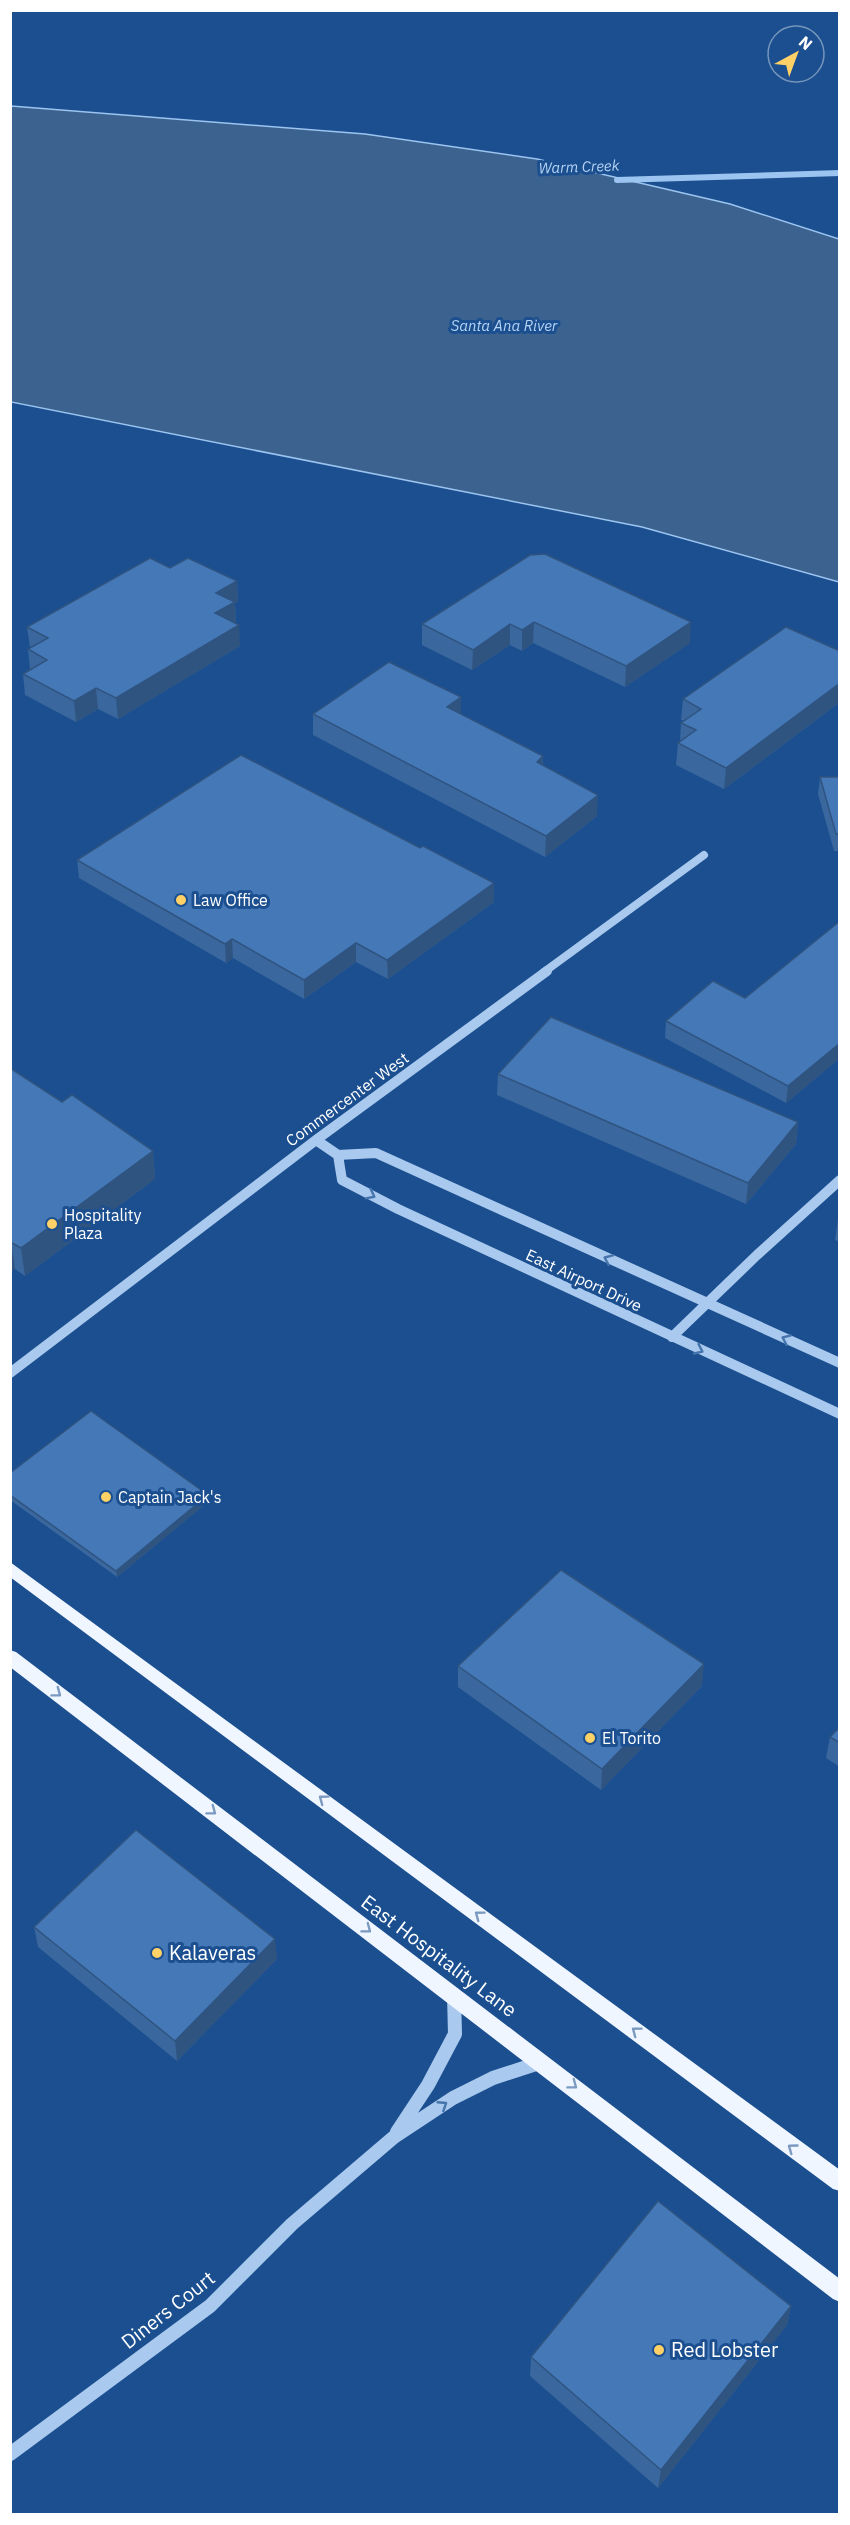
<svg xmlns="http://www.w3.org/2000/svg" width="850" height="2525" viewBox="0 0 850 2525" font-family="'IBM Plex Sans',sans-serif">
	<style>
		.water { fill: #3c6290; stroke: #9cc4f0; stroke-width: 1.5 }
		.lines { fill: none; stroke-linecap: round; stroke-linejoin: round }
		.stream { stroke: #9cc4f0; stroke-width: 6 }
		.minor-far2 { stroke: #a9c9ee; stroke-width: 8 }
		.minor-far1 { stroke: #a9c9ee; stroke-width: 10 }
		.minor { stroke: #a9c9ee; stroke-width: 14 }
		.major { fill: #f0f6ff; fill-rule: evenodd }
		.wall { fill: #3a679d }
		.shaded-wall { fill: #305480 }
		.building { fill: #4478b7; stroke: #305480; stroke-width: 1.5 }
		.oneway { stroke: #4674ac }
		.oneway2 { stroke: #7b9ac1 }
		.poi-dot { fill: #ffd166; stroke: #1b4f8f; stroke-width: 2 }
		.labels { text-anchor: middle; stroke-width: 6; stroke-linejoin: round; paint-order: stroke }
		.far-water-label { font-size: 15px; font-style: italic; fill: #b5d3f5; stroke: #1b4f8f }
		.poi-label { font-size: 16px; fill: #fff; stroke: #1b4f8f; text-anchor: start }
		.street-label { font-size: 16px; fill: #fff; stroke: #1b4f8f }
		.near-poi-label { font-size: 20px; fill: #fff; stroke: #1b4f8f; text-anchor: start }
		.near-street-label { font-size: 20px; fill: #fff; stroke: #1b4f8f }
	</style>
	<rect width="100%" height="100%" fill="#1b4f8f"/>
	<path class="water" d="M11,106L365,134L537,159L730,204L839,239V582L642,527L11,402Z"/>
	<g class="lines">
		<path class="stream" d="M617,180L840,173"/>
		<path class="minor-far2" d="M544,972L704,855"/>
		<path class="minor-far1" d="M316,1140L338,1155L376,1153L840,1363
			M338,1155L342,1180L398,1209L840,1414
			M672,1337L757,1255L840,1180
			M10,1373L316,1140L547,971"/>
		<path class="minor" d="M397,2132L428,2085L455,2034L454,1995
			M10,2454L210,2306L292,2224L394,2137L453,2098L493,2078L542,2062"/>
		<path class="major" d="M10,1562L840,2170V2191L833,2189L10,1577Z
			M10,1650L16,1652L840,2279V2302L833,2299L10,1667Z"/>
	</g>
	<path class="wall" d="M530,555L690,643L625,687L533,643L522,651L510,645L472,670L422,645V624Z
		M170,568L237,581L238,602L235,603L236,623H235L240,646L118,719L98,709L76,722L25,695L23,674L30,669L28,649L30,648L27,627Z
		M840,651V702L724,789L676,765L678,743L680,742L681,723L684,721L681,720L683,699Z
		M461,697V714L543,756V765L597,816L545,857L313,735V714Z
		M820,777H840V851H834L818,794Z
		M77,860L494,902L388,979L356,962L304,999L233,958L226,963L79,878Z
		M840,921V1058L786,1103L665,1038L666,1021L745,998Z
		M10,1068L62,1102L153,1151L155,1179L25,1276L15,1269L10,1272Z
		M498,1074L798,1122L796,1144L746,1204L497,1095Z
		M840,1216V1242L835,1240L838,1218Z
		M10,1473L208,1495L209,1501L117,1577L10,1500Z
		M458,1666L702,1686L601,1790L458,1687Z
		M840,1727V1767L826,1758L830,1737Z
		M34,1927L277,1959L177,2061L38,1947Z
		M791,2306L787,2325L658,2488L530,2376L531,2357Z"/>
	<path class="shaded-wall" d="M237,581L238,602L235,603L236,623L216,634L215,613L216,593Z
		M534,622L533,643L522,651V630Z
		M691,622L690,643L625,687L626,666Z
		M510,624V645L472,670L473,650Z
		M239,625L240,646L118,719L116,698Z
		M840,683V702L724,789L726,768Z
		M96,688L98,709L76,722L74,701Z
		M461,697V718L447,707Z
		M543,756L542,777L537,762Z
		M598,795L597,816L545,857L546,836Z
		M494,883V902L388,979L387,960Z
		M232,939L233,958L226,963L225,944Z
		M356,943V962L304,999V980Z
		M840,1043V1058L786,1103L788,1086Z
		M798,1122L796,1144L746,1204L748,1183Z
		M153,1151L155,1179L25,1276L21,1248Z
		M11,1241L15,1269L10,1272Z
		M208,1495L209,1501L117,1577L116,1571Z
		M704,1664L702,1686L601,1790L602,1769Z
		M275,1939L277,1959L177,2061L175,2041Z
		M791,2306L787,2325L658,2488L661,2470Z"/>
	<path class="building" d="M545,554L691,622L626,666L534,622L522,630L510,624L473,650L422,624L530,555Z
		M150,558L170,568L188,558L237,581L216,593L235,602L215,613L239,625L116,698L96,688L74,701L23,674L47,660L28,649L48,638L27,627Z
		M786,627L840,651V683L726,768L678,743L696,730L681,723L701,709L683,699Z
		M389,662L461,697L447,707L543,756L537,762L598,795L546,836L313,714Z
		M241,755L420,848L423,846L494,883L387,960L356,943L304,980L232,939L225,944L77,860Z
		M820,777H840V834H836Z
		M840,921V1043L788,1086L666,1021L713,981L745,998Z
		M551,1017L798,1122L748,1183L498,1074Z
		M10,1068L62,1102L72,1095L153,1151L21,1248L10,1242Z
		M91,1411L208,1495L116,1571L10,1495V1473Z
		M561,1570L704,1664L602,1769L458,1666Z
		M840,1727V1743L830,1737Z
		M136,1830L275,1939L175,2041L34,1927Z
		M658,2201L791,2306L661,2470L531,2357Z"/>
	<defs><path id="oneway-chevron" d="M-2-3.5L2.5 0L-2 3.5" fill="none" stroke-width="1.6" stroke-linecap="round" stroke-linejoin="round" transform="scale(1.5)"/></defs>
	<g class="oneway">
		<use href="#oneway-chevron" transform="translate(371 1195) rotate(27)"/>
		<use href="#oneway-chevron" transform="translate(608 1259) rotate(-156)"/>
		<use href="#oneway-chevron" transform="translate(786 1339) rotate(-156)"/>
		<use href="#oneway-chevron" transform="translate(699 1350) rotate(25)"/>
		<use href="#oneway-chevron" transform="translate(443 2105) rotate(-33)"/>
	</g>
	<g class="oneway2">
		<use href="#oneway-chevron" transform="translate(57 1693) rotate(37)"/>
		<use href="#oneway-chevron" transform="translate(323 1799) rotate(-143)"/>
		<use href="#oneway-chevron" transform="translate(212 1811) rotate(37)"/>
		<use href="#oneway-chevron" transform="translate(479 1915) rotate(-143)"/>
		<use href="#oneway-chevron" transform="translate(367 1929) rotate(37)"/>
		<use href="#oneway-chevron" transform="translate(636 2031) rotate(-143)"/>
		<use href="#oneway-chevron" transform="translate(573 2085) rotate(37)"/>
		<use href="#oneway-chevron" transform="translate(792 2148) rotate(-144)"/>
	</g>
	<g class="poi-dot">
		<circle cx="181" cy="900" r="6"/>
		<circle cx="52" cy="1224" r="6"/>
		<circle cx="106" cy="1497" r="6"/>
		<circle cx="590" cy="1738" r="6"/>
		<circle cx="157" cy="1953" r="6"/>
		<circle cx="659" cy="2350" r="6"/>
	</g>
	<g class="labels">
		<g class="far-water-label">
			<text transform="translate(579 167) rotate(-2)" y="5">Warm Creek</text>
			<text x="504" y="331">Santa Ana River</text>
		</g>
		<g class="poi-label">
			<text x="193" y="906">Law Office</text>
			<text x="64" y="1221">Hospitality<tspan x="64" dy="18">Plaza</tspan></text>
			<text x="118" y="1503">Captain Jack's</text>
			<text x="602" y="1744">El Torito</text>
		</g>
		<g class="street-label">
			<text transform="translate(347 1099) rotate(-36)" y="6">Commercenter West</text>
			<text transform="translate(584 1280) rotate(25)" y="6">East Airport Drive</text>
		</g>
		<g class="near-poi-label">
			<text x="169" y="1960">Kalaveras</text>
			<text x="671" y="2357">Red Lobster</text>
		</g>
		<g class="near-street-label">
			<text transform="translate(439 1956) rotate(37)" y="7">East Hospitality Lane</text>
			<text transform="translate(168 2310) rotate(-38)" y="7">Diners Court</text>
		</g>
	</g>
	<rect width="850" height="2525" fill="none" stroke="#ffffff" stroke-width="24"/>
	<g transform="translate(796 54) rotate(41)"><circle r="28" fill="#1b4f8f" stroke="#7695bc" stroke-width="1.5"/>
	<path d="M0-4.5L10 22L0 15L-10 22Z" fill="#ffd166"/>
	<text y="-9" font-size="16" font-weight="bold" text-anchor="middle" fill="#ffffff">N</text>
	</g>
</svg>
